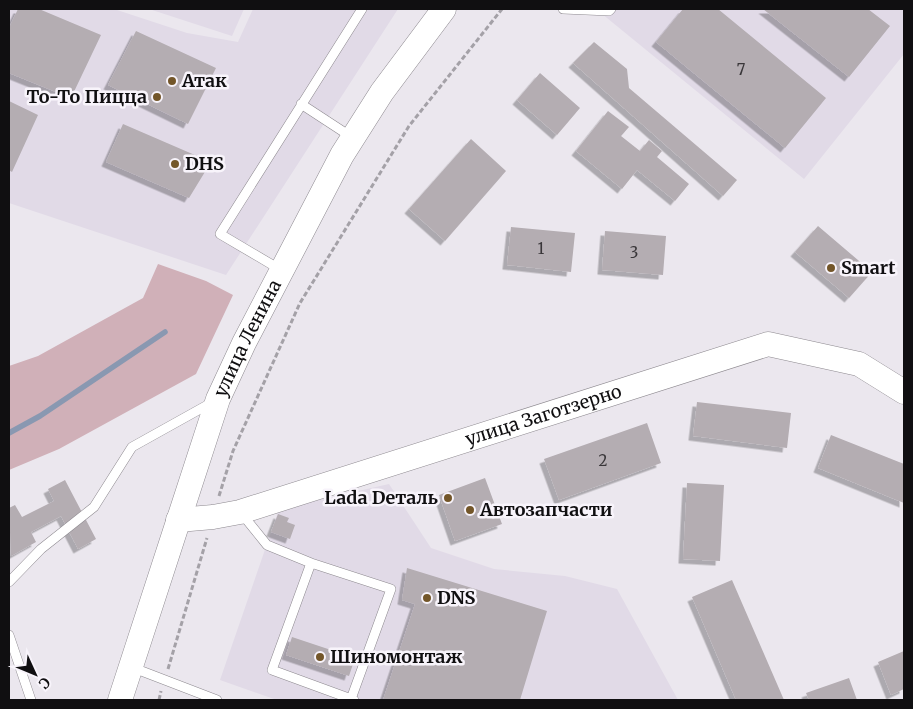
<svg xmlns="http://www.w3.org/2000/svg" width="913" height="709" viewBox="0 0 913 709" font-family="Merriweather,serif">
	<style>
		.built { fill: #e1dae7 }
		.green { fill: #d0b0b8 }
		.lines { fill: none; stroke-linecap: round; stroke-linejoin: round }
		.stream { stroke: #8998b1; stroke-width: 5.5 }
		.building { fill: #b4adb2; filter: url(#shadow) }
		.lane-casing { stroke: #8d898f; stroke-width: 10 }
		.secondary-casing { stroke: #8d898f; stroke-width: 25 }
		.path { stroke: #a4a1a7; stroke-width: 3; stroke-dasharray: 5 2.5; stroke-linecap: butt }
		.lane { stroke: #fff; stroke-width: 9 }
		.secondary { stroke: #fff; stroke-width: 24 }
		.poi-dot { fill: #735629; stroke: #f8f4fb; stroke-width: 2 }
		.labels { text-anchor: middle; stroke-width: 5; stroke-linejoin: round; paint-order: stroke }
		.number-label { font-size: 15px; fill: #393639 }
		.poi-label { font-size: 18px; font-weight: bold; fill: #100f11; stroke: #f8f4fb; text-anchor: start }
		.street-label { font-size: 18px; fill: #100f11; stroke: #f8f4fb }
	</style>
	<defs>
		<filter id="shadow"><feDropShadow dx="-4.5" dy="4.5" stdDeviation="0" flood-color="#0004"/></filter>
	</defs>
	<rect width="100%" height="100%" fill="#ebe7ee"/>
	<path class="built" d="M9,9H114L187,33L238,42L253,9H398L226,275L9,203Z
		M149,9H244L232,36Z
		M596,9H904V54L804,179Z
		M389,484L431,548L494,569L565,576L617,589L678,700H277L220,680L279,509Z"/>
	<path class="green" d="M158,264L206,281L233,295L196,374L59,449L9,470V366L38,356L143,298Z"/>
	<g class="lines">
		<path class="stream" d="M9,433L40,416L165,332"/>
	</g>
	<path class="building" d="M18,9H39L101,35L71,98L9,73V28Z
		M683,9H718L826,98L785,148L656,42Z
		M763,9H868L890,26L849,77Z
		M136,31L216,68L188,124L108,85Z
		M594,42L627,69L629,88L737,180L723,196L573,63Z
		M540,73L580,108L557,135L517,100Z
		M9,101L38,115L12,172L9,170Z
		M608,111L629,127L621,136L640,151L649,140L662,151L657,157L689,184L675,201L637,170L622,189L576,151Z
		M123,124L211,162L189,198L106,162Z
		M471,139L506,171L445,241L409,209Z
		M818,226L872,272L849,298L795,252Z
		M511,227L575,233L571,272L507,265Z
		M605,231L666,236L663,275L602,270Z
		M697,402L791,413L787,448L693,436Z
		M647,423L661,463L559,500L544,459Z
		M831,435L904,464V503L818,468Z
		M485,478L502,524L455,541L439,495Z
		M65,480L96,539L78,549L61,516L31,532L36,542L11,556L9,508L15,505L22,517L54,501L48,489Z
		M687,483L724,485L720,561L683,559Z
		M278,514L289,518L287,522L295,525L290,539L271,532Z
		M407,568L547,611L520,700H383L415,604L402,600Z
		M732,580L784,700H736L692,597Z
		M292,637L355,658L349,676L286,655Z
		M904,651V689L891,695L878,662Z
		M849,678L857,700H809L806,693Z"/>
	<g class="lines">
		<g class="lane-casing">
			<path id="lane" d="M563,9L609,11L611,9
				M301,104L353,138
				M281,270L220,234L362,9
				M242,514L267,545L311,563L272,670L354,700
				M311,563L391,589L351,699
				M9,582L41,549L94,507L132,447L211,403
				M9,635L31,700
				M131,667L217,700"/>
		</g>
		<g class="secondary-casing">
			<g id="secondary">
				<path id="s1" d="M178,520L213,517L240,512L768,344L859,364L904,392"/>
				<path id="s2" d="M120,700L218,399L244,343L342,155L382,92L444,9"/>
			</g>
		</g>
		<path class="path" d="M219,496L233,451L300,303L409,126L502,9
			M168,669L207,538
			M159,700L161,691"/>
		<use href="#lane" class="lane"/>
		<use href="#secondary" class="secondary"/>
	</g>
	<g class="poi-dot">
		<circle cx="172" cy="81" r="5"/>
		<circle cx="157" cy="97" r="5"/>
		<circle cx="175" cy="164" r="5"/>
		<circle cx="831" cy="268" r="5"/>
		<circle cx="448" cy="498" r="5"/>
		<circle cx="470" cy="510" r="5"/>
		<circle cx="427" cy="598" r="5"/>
		<circle cx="320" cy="657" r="5"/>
	</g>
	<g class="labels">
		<g class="number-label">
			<text x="741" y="75">7</text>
			<text x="541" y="254">1</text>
			<text x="634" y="258">3</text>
			<text x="603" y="466">2</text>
		</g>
		<g class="poi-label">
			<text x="182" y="87">Атак</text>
			<text x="147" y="103" text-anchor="end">То-То Пицца</text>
			<text x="185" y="170">DHS</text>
			<text x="841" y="274">Smart</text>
			<text x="438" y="504" text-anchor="end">Lada Dеталь</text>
			<text x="480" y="516">Автозапчасти</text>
			<text x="437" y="604">DNS</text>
			<text x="330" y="663">Шиномонтаж</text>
		</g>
		<g class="street-label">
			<text dy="6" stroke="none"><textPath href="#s2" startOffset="384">улица Ленина</textPath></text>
			<text dy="6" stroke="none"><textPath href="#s1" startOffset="381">улица Заготзерно</textPath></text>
		</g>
	</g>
	<rect width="913" height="709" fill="none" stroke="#100f11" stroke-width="20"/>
	<g transform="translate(35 674) rotate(134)" stroke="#f8f4fb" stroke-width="4" paint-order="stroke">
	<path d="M0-4L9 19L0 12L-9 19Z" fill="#100f11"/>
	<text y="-8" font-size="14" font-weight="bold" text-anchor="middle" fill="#100f11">С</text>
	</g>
</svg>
